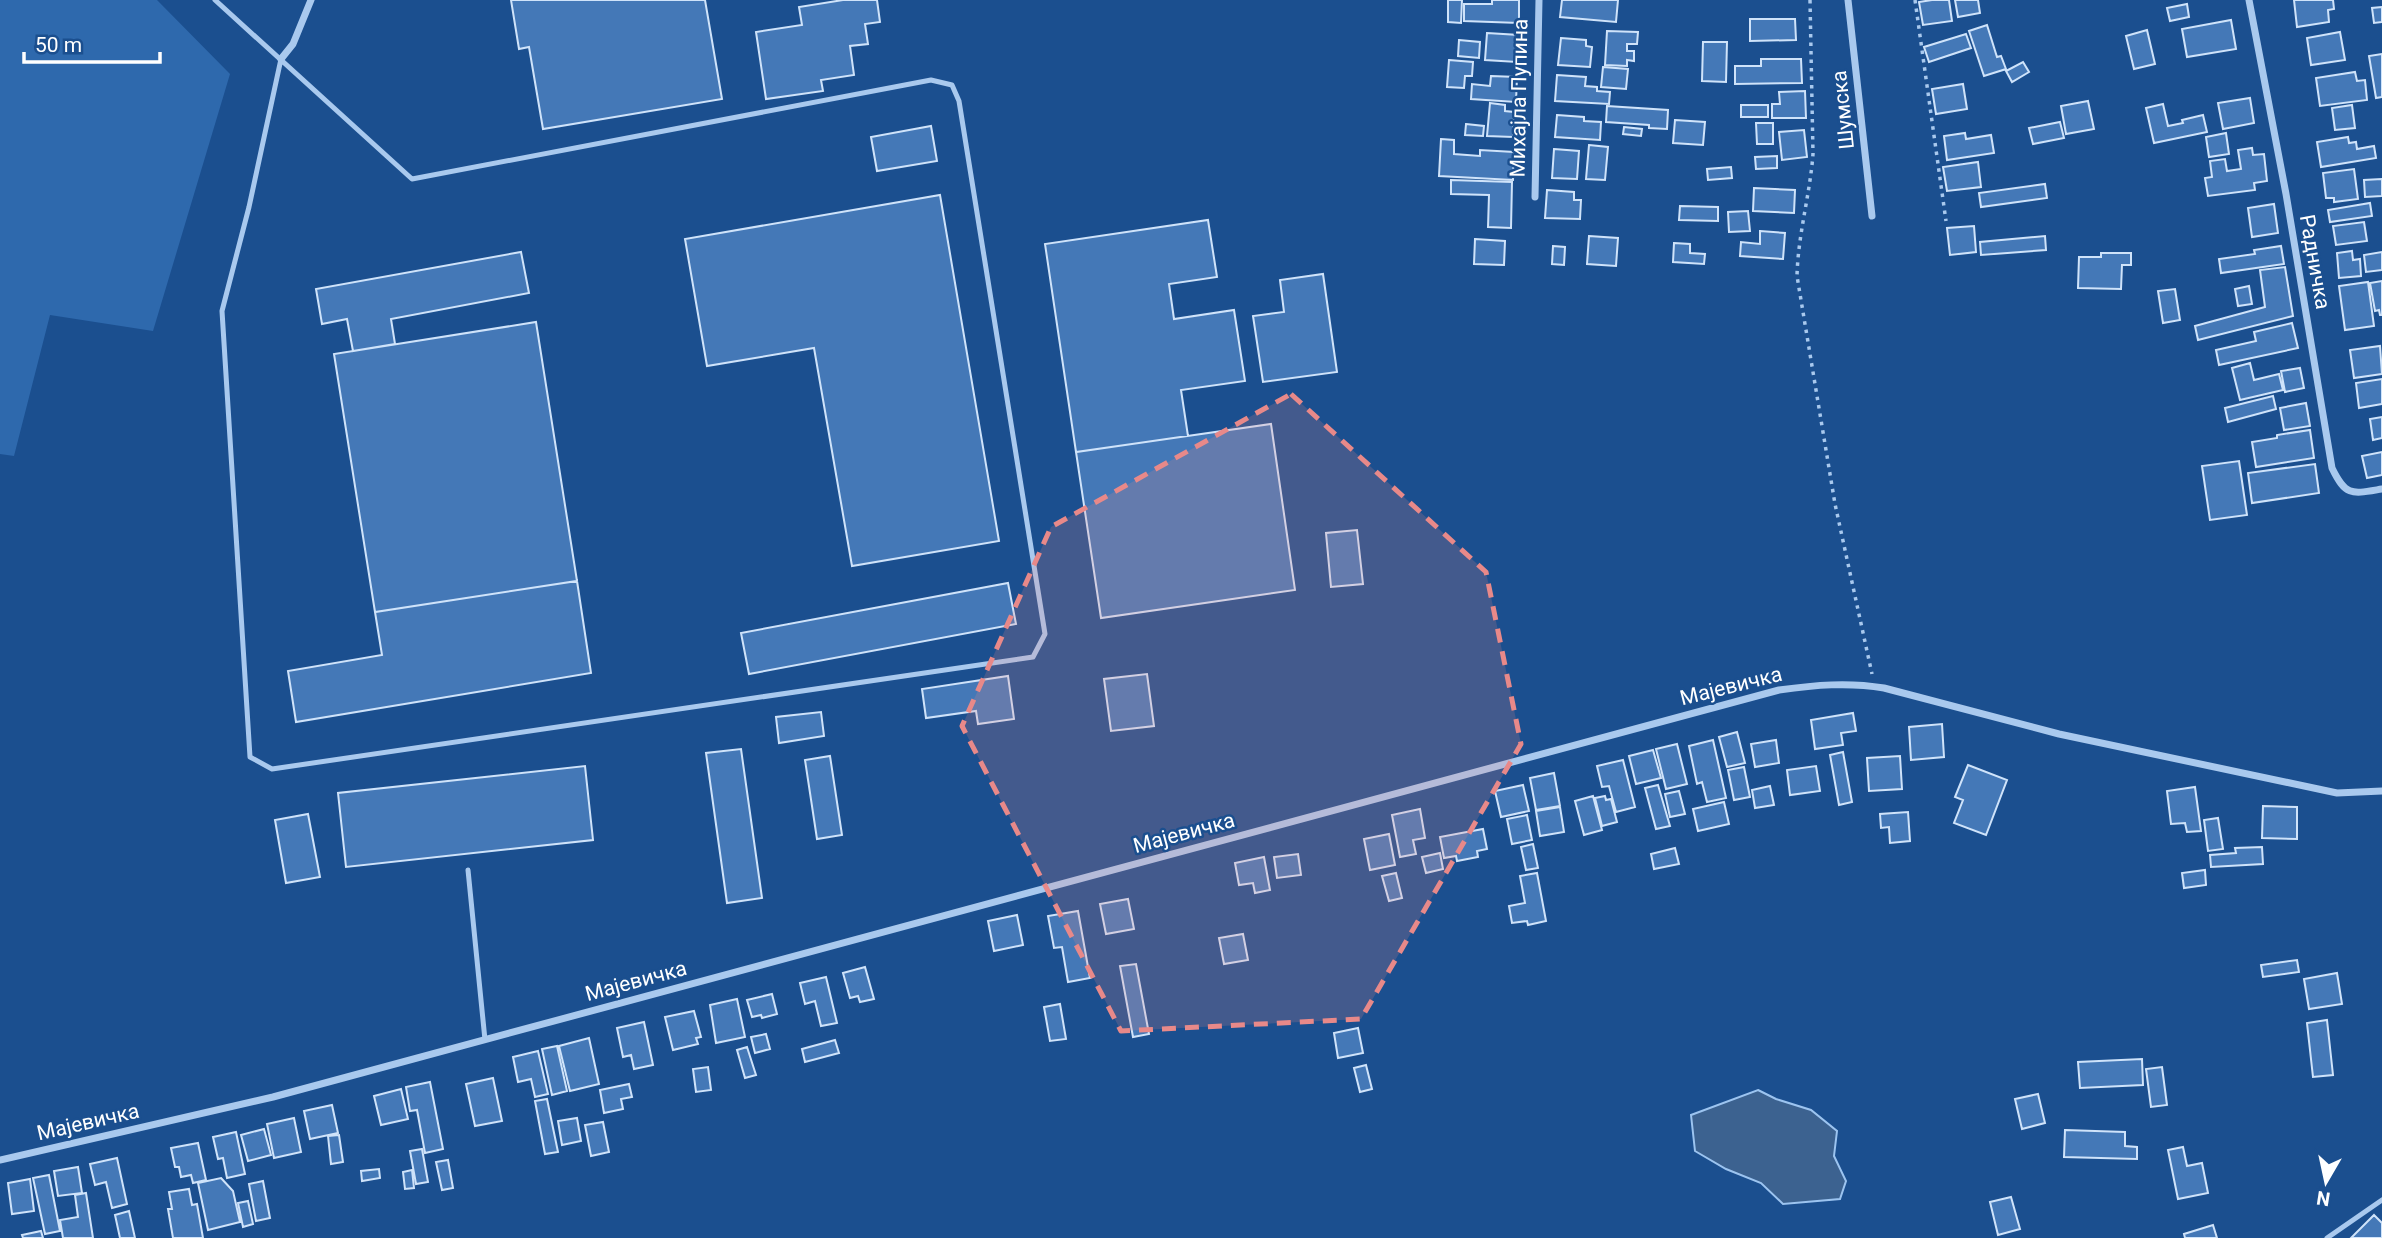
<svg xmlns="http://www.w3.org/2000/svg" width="2382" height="1238" viewBox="0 0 2382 1238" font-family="Roboto,sans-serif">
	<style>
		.green { fill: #2e69ad }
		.water { fill: #3c6290; stroke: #9cc4f0; stroke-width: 2 }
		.building { fill: #4478b7; stroke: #cfe3fa; stroke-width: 2 }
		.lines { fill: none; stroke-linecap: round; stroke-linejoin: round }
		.path { stroke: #a9c9ee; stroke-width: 3.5; stroke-dasharray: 3.5 5; stroke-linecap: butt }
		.lane { stroke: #a9c9ee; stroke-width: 5 }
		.street { stroke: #a9c9ee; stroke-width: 7 }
		.marked { fill: #e88989; fill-opacity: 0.2; stroke: #e88989; stroke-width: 5; stroke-dasharray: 14 9; stroke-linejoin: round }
		.labels { text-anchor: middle; stroke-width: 5; stroke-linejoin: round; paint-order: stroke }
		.street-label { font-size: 21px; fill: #fff; stroke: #1b4f8f }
	</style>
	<rect width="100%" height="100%" fill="#1b4f8f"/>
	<path class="green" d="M0,0H157L230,74L153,331L50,315L14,456L0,454Z"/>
	<path class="water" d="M1758,1090L1776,1099L1811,1110L1837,1131L1834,1156L1846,1181L1840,1199L1783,1204L1761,1183L1726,1169L1695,1151L1691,1115Z"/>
	<path class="building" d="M511,0H705L722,99L543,129L529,47L519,49Z
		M843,0H877L880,22L865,24L868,44L850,46L854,75L821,80L823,91L766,99L756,32L802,25L799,7Z
		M1448,0H1462L1461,23L1448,22Z
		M1492,0H1519V23L1464,21V4H1492Z
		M1562,0H1618L1616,22L1560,17Z
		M1932,0H1949L1952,21L1923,25L1919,2Z
		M1955,0H1978L1980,13L1958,17Z
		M2294,0H2333L2334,9L2328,10L2329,22L2297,27Z
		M2187,4L2189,17L2170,21L2167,8Z
		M2382,7V22L2374,23L2372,8Z
		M1750,19H1795L1796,40L1750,41Z
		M2231,20L2236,49L2187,57L2182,29Z
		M1987,25L1997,57L2001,56L2006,69L1984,76L1969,31Z
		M2147,30L2155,64L2134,69L2126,36Z
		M1607,31L1638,32L1637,44H1627V51H1634V61L1627,60V66L1605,65Z
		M2340,32L2345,60L2311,65L2307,38Z
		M1487,33L1519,35L1517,62L1485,60Z
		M1966,34L1971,48L1929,62L1924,47Z
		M1561,38L1586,40V46L1592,47L1590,67L1558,65Z
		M1459,40L1480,42L1479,58L1458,56Z
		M1703,42H1727L1726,82L1702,81Z
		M2382,54V97L2376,98L2369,56Z
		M1761,59H1801L1802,83L1735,84V66H1761Z
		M1449,60L1473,62L1472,76H1465L1464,88L1447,87Z
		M2023,62L2029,72L2012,82L2006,71Z
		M1603,67L1628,69L1626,89L1601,87Z
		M2355,72L2357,81L2365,80L2367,100L2320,106L2316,78Z
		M1557,75L1586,77L1585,86L1597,87V91L1610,92L1609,104L1555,101Z
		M1491,76L1517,77L1516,102L1471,99L1472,84L1490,86Z
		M1963,84L1967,109L1936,114L1932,89Z
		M1805,91L1806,118H1772V104H1780L1779,92Z
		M2250,98L2254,123L2223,129L2218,103Z
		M2088,101L2094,129L2066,134L2061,106Z
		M1490,103L1505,105V111L1514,112L1513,137L1487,136Z
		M2163,104L2168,126L2183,123L2182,120L2203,115L2207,132L2154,143L2146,108Z
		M1741,105H1768V117H1741Z
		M2352,105L2355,128L2335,130L2332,108Z
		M1607,106L1668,110L1667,129L1649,128V125L1606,122Z
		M1557,115L1584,117V121L1601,122L1600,140L1555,137Z
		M1675,120L1705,122L1703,145L1673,143Z
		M2060,122L2064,138L2033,144L2029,128Z
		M1756,123H1773V144H1757Z
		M1466,124L1484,126L1483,136L1465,135Z
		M931,126L937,161L877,171L871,137Z
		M1624,127L1642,129L1641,136L1623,134Z
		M1804,130L1807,157L1782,160L1779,132Z
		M1965,133L1966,139L1991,135L1994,153L1947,160L1944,136Z
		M2226,133L2229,154L2209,157L2206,137Z
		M2348,137L2349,143L2356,142L2357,149L2374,146L2376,158L2321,167L2317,142Z
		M1441,139L1454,140V154L1480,156V150L1514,152L1513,180L1439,176Z
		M1589,145L1608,147L1605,180L1586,179Z
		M2252,148L2253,155L2264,154L2267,181L2254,183L2255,190L2208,196L2205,178L2212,177L2210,161L2225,159L2227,171L2241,169L2238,150Z
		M1554,149L1579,151L1577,179L1552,178Z
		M1777,156V168L1756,169L1755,157Z
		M1978,162L1981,187L1947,191L1943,167Z
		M1731,167L1732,178L1708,180L1707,169Z
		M2354,169L2358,199L2334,202V198H2326L2323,173Z
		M2382,179V196L2365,197L2364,180Z
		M1451,180L1512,182L1511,228L1488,227L1489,195L1451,194Z
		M2045,184L2047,198L1981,207L1979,193Z
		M1754,188L1795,190L1794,213L1753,211Z
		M1547,190L1574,192V200H1581L1580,219L1545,218Z
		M940,195L999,541L852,566L814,348L707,366L685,239Z
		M2370,203L2372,216L2330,222L2328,210Z
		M2274,204L2278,233L2252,237L2248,208Z
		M1680,206L1718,207V221L1679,220Z
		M1748,211L1750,231L1729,232L1728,212Z
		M1208,220L1217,277L1169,284L1174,319L1234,310L1245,381L1181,390L1188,436L1076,452L1045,244Z
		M2364,222L2367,241L2336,245L2333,226Z
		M1974,226L1976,252L1950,255L1947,228Z
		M1760,231L1785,233L1783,259L1740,256L1741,242L1760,244Z
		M1589,236L1618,238L1616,266L1587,264Z
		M2045,236L2046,250L1981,255L1980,242Z
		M1475,239L1505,241L1504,265L1474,264Z
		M1674,243L1690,244V253L1705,254L1704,264L1673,262Z
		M1553,246L1565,247L1564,265L1552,264Z
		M2281,246L2284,264L2221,273L2219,259L2255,254L2254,250Z
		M2352,251L2353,260L2360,259L2361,276L2339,278L2337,253Z
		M521,252L529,293L391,319L395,344L353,351L347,319L322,324L316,289Z
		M2382,252V270L2366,272L2364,255Z
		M2101,253H2131V265H2122L2121,289L2078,288L2079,257H2101Z
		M2285,267L2293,316L2198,340L2195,326L2265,307L2260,270Z
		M1323,274L1337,372L1263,382L1253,316L1284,312L1280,280Z
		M2382,281V315H2380L2379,310L2375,311L2370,283Z
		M2368,282L2374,326L2345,330L2339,286Z
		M2249,286L2252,304L2238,306L2235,289Z
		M2175,289L2180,320L2163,323L2158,291Z
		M536,322L577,581L375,612L334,354Z
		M2292,323L2298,348L2219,365L2216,350L2256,341L2254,332Z
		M2380,346L2382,374L2354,378L2350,350Z
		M2250,363L2254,380L2279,374L2283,390L2240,400L2232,368Z
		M2300,368L2304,388L2285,392L2281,371Z
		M2382,379V404L2359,408L2356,383Z
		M2273,396L2276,409L2228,422L2225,408Z
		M2306,403L2310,426L2284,430L2280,408Z
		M2382,417V438L2373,440L2370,419Z
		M1271,424L1295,590L1101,618L1076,452Z
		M2310,430L2314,458L2256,467L2252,442L2277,438V435Z
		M2382,452V475L2367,478L2362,456Z
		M2239,461L2247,515L2210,520L2202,466Z
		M2315,464L2319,493L2252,503L2248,473Z
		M1357,530L1363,584L1331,587L1326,533Z
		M577,581L591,673L296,722L288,671L382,655L375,612Z
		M1008,583L1016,624L749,674L741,633Z
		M1147,674L1154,726L1111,731L1104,679Z
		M1008,676L1014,719L978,724L976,711L926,718L922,689Z
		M821,712L824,736L779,743L776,717Z
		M1853,713L1856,731L1841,733L1843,745L1815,749L1811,720Z
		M1942,724L1944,757L1911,760L1909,727Z
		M1737,732L1745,763L1727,767L1719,737Z
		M1713,740L1726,798L1707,802L1702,782L1697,784L1689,746Z
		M1776,740L1779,763L1755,767L1751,744Z
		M1677,744L1687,784L1666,789L1656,749Z
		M741,749L762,898L727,903L706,753Z
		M1653,750L1661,778L1636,784L1629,756Z
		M1843,752L1852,802L1839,805L1830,755Z
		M830,756L842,835L817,839L805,760Z
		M1900,756L1902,789L1869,791L1867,758Z
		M1623,760L1635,807L1616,812L1609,786L1602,787L1597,766Z
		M1968,765L2007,780L1986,835L1954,823L1963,800L1955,797Z
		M585,766L593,840L346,867L338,793Z
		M1816,766L1820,791L1790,795L1787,770Z
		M1744,767L1750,797L1734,800L1728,770Z
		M1554,773L1560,806L1536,810L1530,778Z
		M1523,785L1529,811L1501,817L1495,791Z
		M1658,785L1670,826L1656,829L1645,788Z
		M1770,786L1774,805L1755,808L1752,790Z
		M2195,787L2201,831L2187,832L2185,823L2171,824L2167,791Z
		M1679,791L1685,814L1670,817L1665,794Z
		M1593,796L1602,830L1584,835L1575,801Z
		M1605,796L1606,800L1611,799L1617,822L1602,826L1595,798Z
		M1724,802L1729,824L1698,831L1693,809Z
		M2263,806L2297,807V839L2262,838Z
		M1560,807L1564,832L1540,836L1536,811Z
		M1420,809L1425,838L1413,840L1416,854L1400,857L1392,815Z
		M1908,812L1910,841L1890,843L1889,827L1881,828L1880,814Z
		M308,814L320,877L286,883L275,820Z
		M1527,815L1532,840L1512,844L1507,819Z
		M2218,818L2223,849L2208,851L2204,820Z
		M1483,829L1487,849L1477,851L1478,857L1457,861L1456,856L1444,858L1440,837Z
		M1389,834L1395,865L1370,870L1364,839Z
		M1533,844L1538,868L1526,870L1521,847Z
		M2262,847L2263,864L2211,867L2210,855L2236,853L2235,848Z
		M1675,848L1679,864L1654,869L1651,854Z
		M1440,853L1443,869L1426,873L1422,857Z
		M1298,854L1301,875L1277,878L1274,857Z
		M1264,857L1270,890L1255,893L1253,883L1239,885L1235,863Z
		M2205,870L2206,885L2184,888L2182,873Z
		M1396,873L1402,898L1389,901L1382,876Z
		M1537,873L1546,921L1528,925L1527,921L1512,923L1509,906L1525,903L1520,876Z
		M1128,899L1134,929L1106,934L1100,904Z
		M1078,911L1090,978L1068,982L1062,947L1054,948L1048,916Z
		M1017,915L1023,945L994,951L988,921Z
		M1243,934L1248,960L1224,964L1219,938Z
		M2297,960L2299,972L2263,977L2261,965Z
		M1136,964L1149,1034L1133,1037L1120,966Z
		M865,967L874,999L860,1002L858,996L850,998L843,973Z
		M2337,973L2342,1004L2309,1009L2304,979Z
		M826,977L837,1023L821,1026L815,1001L805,1004L800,983Z
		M772,994L777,1014L762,1018L761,1015L752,1017L747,1000Z
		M737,999L745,1037L716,1043L710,1005Z
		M1060,1004L1066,1039L1050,1041L1044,1007Z
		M694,1011L701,1037L696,1038L698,1044L673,1050L665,1017Z
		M2327,1020L2333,1075L2313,1077L2307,1023Z
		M644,1022L653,1065L634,1069L631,1055L623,1057L617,1028Z
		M1358,1028L1363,1053L1338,1058L1334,1033Z
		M766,1034L770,1049L755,1053L751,1037Z
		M589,1038L599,1084L570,1091L559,1046Z
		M835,1040L839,1053L805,1062L802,1049Z
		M557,1046L567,1091L552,1095L542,1049Z
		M747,1047L756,1075L745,1078L737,1050Z
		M538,1051L548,1094L535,1097L531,1079L518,1082L513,1057Z
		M2142,1059L2143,1085L2080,1088L2078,1062Z
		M1366,1065L1372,1089L1360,1092L1354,1068Z
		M708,1067L711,1090L696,1092L693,1069Z
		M2162,1067L2167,1105L2151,1107L2146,1069Z
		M493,1078L502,1121L475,1126L466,1084Z
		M430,1082L443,1149L425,1153L417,1110L410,1111L406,1087Z
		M629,1084L632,1097L621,1099L623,1109L604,1113L600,1090Z
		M401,1089L408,1119L381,1125L374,1096Z
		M2038,1094L2045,1123L2022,1129L2015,1099Z
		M547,1099L558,1152L545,1154L535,1101Z
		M332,1105L338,1133L310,1139L304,1111Z
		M294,1118L301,1152L274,1158L267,1124Z
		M577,1118L581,1141L562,1145L558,1121Z
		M603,1122L609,1152L591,1156L585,1125Z
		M264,1129L271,1155L248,1161L241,1135Z
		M2065,1130L2125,1132V1146L2137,1147V1159L2064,1157Z
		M236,1132L245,1174L227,1178L223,1158L218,1159L213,1137Z
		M339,1135L343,1162L331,1164L328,1136Z
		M198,1143L206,1180L193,1183L191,1175L181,1177L179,1167H175L171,1148Z
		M2183,1147L2187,1166L2202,1163L2208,1193L2178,1199L2168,1150Z
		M422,1149L428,1182L416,1184L410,1151Z
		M117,1158L127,1204L112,1208L106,1182L95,1185L90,1164Z
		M448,1160L453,1188L442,1190L436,1162Z
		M78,1167L82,1193L58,1196L54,1171Z
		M379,1169L380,1178L362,1181L361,1171Z
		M412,1170L414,1188L405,1189L403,1172Z
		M49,1175L60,1231L45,1234L33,1178Z
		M221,1178L233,1191L240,1222L208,1230L198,1183Z
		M30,1179L34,1211L12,1214L8,1183Z
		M263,1181L270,1218L256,1221L249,1184Z
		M189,1189L192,1205L197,1204L203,1238H173L168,1209H172L169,1192Z
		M86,1193L93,1238H63L60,1220L78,1217L75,1195Z
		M2011,1197L2020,1229L1998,1235L1990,1202Z
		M248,1201L253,1224L243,1227L238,1203Z
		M129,1211L135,1238H120L115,1215Z
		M2374,1215L2382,1223V1238H2351Z
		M2213,1225L2217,1238H2185L2184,1234Z
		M41,1231L43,1238H23L22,1235Z"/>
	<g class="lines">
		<path class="path" d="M1810,0L1813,154C1810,195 1798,234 1797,276L1835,504L1872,674
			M1915,0L1946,221"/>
		<path class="lane" d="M215,0L412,179L931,80L952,85L959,101L1045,634L1033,657L272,769L250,757L222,311L249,207L281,59
			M468,870L485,1040
			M2327,1238L2382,1200"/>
		<path class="street" d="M1848,0L1872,216
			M2249,0L2286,194L2332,468C2346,497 2352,494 2382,489
			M281,59L293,44L311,0
			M1535,197L1539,0
			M0,1160L273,1097L1779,690C1815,685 1848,682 1884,688L2059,734L2337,793L2382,791"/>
	</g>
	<path class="marked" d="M1291,394L1486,572L1521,744L1361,1019L1121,1031L962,726L1051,527Z"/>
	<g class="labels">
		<g class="street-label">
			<text transform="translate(1519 98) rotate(-89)" y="7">Михајла Пупина</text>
			<text transform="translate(1843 110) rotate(-96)" y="7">Шумска</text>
			<text transform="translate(2315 262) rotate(80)" y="7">Радничка</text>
			<text transform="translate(1731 686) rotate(-14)" y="7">Мајевичка</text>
			<text transform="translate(1184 833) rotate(-15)" y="7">Мајевичка</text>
			<text transform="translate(636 981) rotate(-15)" y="7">Мајевичка</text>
			<text transform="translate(88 1122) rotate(-13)" y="7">Мајевичка</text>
		</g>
	</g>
	<g transform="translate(2326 1182) rotate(189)" stroke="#1b4f8f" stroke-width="5" paint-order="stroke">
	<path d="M0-5L12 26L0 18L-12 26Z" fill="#ffffff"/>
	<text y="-10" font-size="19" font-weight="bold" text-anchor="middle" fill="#ffffff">N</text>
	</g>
	<path d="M24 52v10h136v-10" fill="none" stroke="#ffffff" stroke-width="3.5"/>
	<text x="35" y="52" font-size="21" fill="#ffffff" stroke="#1b4f8f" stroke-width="5" paint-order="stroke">50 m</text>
</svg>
